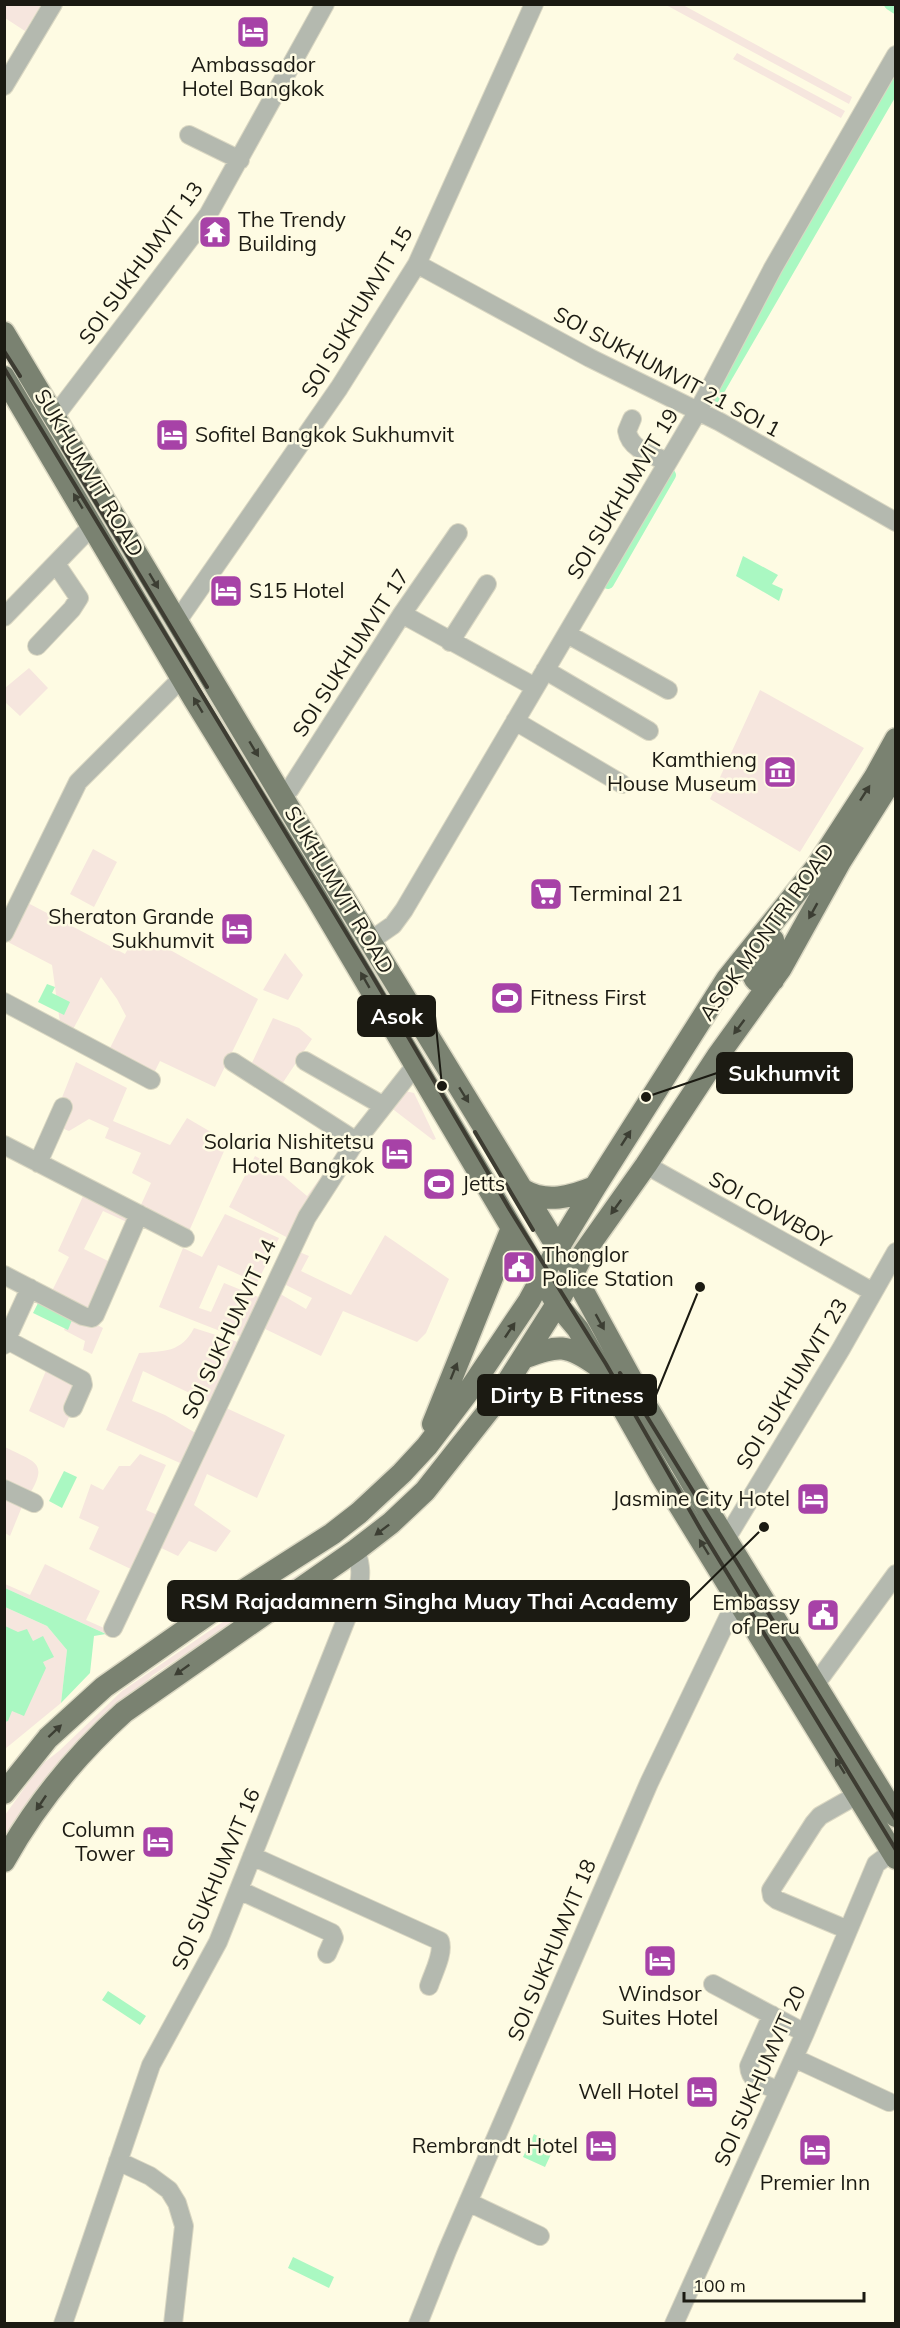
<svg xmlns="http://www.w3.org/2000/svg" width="900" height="2328" viewBox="0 0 900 2328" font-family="Mulish,sans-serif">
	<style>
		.green { fill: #f6e6de }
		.water { fill: #aaf8c2 }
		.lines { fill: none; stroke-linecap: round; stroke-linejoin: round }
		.canal { stroke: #aaf8c2; stroke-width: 12 }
		.minor-casing { stroke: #dad7c2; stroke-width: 20 }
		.major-casing { stroke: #dad7c2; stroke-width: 25 }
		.minor { stroke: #b4b9af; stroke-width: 18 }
		.major { stroke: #7a8271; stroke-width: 22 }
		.rail { stroke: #3d3c32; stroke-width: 4 }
		.oneway { fill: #3c3e33 }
		.labels { text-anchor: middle; stroke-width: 5; stroke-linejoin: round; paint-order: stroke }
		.poi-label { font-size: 21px; fill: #1b1a12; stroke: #fefbe3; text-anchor: end }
		.street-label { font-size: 21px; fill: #1b1a12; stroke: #fefbe3 }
		.leader { fill: none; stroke: #1b1a12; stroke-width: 2 }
		.callout-dot { fill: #1b1a12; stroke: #fefbe3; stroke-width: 2 }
		.callout { fill: #1b1a12; stroke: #1b1a12; stroke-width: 2 }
		.callout-label { font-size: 22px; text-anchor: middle; font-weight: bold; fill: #fff }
	</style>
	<rect width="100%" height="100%" fill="#fefbe3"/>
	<path class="green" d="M4,5L5,4L41,5L25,31L5,18Z
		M666,5H683L852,97L849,104Z
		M737,53L845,111L841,118L733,59Z
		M29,668L48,688L20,716L5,702V688Z
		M760,690L864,748L800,852L710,799Z
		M93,849L117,862L94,907L70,894Z
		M26,902L125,954L138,932L258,999L215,1087L160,1061L152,1077L107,1054L126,1016L117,999L101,977L70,1035L61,1030L52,965L8,942Z
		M285,953L303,975L288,1000L263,990Z
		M273,1018L299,1028L312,1039L280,1087L250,1067Z
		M76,1062L127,1088L113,1121L170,1145L187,1118L228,1142L187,1236L139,1209L151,1183L132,1173L141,1153L105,1138L109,1128L89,1119L69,1131L59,1127V1105Z
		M405,1091L414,1093L436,1139L433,1140L390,1107Z
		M347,1141L290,1239L229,1207L255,1156L268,1163L307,1196Z
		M84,1194L132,1216L131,1224L103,1211L84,1249L114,1264L93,1312L50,1295L69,1257L58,1251Z
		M225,1214L279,1238L257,1283L218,1265L199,1308L211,1312L224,1283L261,1298L244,1337L220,1331L159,1307L183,1248L202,1257Z
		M385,1235L449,1279L426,1333L417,1342L343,1311L321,1356L261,1327L277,1292L306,1309L312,1298L282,1283L297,1251L309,1256L301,1271L351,1295Z
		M72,1312L103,1328L92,1354L83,1350L85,1341L64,1330Z
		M194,1328L241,1343L213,1404L143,1371L132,1401L165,1415L199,1435L188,1459L180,1463L106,1430L139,1353C164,1351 181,1353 194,1328Z
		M48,1366L78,1379L71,1413L64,1428L29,1411Z
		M224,1407L285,1435L257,1498L207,1474L194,1505L231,1531L216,1552L189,1541L178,1556L157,1546Z
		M5,1447C33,1462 50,1461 29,1495L5,1484Z
		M140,1454L166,1465L146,1510L162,1517L137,1572L89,1549L99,1527L79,1518L91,1484L103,1490L119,1466H130Z
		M4,1496L23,1504L10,1536L5,1533Z
		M347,1544L346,1550L153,1675L58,1765L5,1838V1815L41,1765L59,1751L122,1691L215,1627Z
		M45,1564L100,1591L86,1620L113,1632L106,1634L5,1588V1584L30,1595Z
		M5,1607L47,1626L67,1650L61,1703L5,1749Z"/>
	<path class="water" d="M743,556L778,575L772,584L783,589L779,601L736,576Z
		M47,984L55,987L52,993L70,1002L64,1015L38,1002Z
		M38,1303L72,1320L68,1330L33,1313Z
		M64,1471L77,1477L62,1508L49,1501Z
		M5,1588L106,1634L94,1636L90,1673L61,1703L67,1650L47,1626L5,1607Z
		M5,1626L18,1632L27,1629L33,1641L43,1636L54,1657L43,1662L46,1668L24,1716L12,1711L8,1721L5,1722Z
		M108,1991L146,2016L140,2025L102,2000Z
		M534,2134L545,2140L542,2147L552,2152L545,2167L523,2157Z
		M293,2257L334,2277L329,2288L288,2268Z"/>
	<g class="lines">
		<path class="canal" d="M890,4L896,8
			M714,398L896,84
			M608,583L670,475"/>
		<g class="minor-casing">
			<path id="minor" d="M4,86L53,4
				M189,135L240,160
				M417,264L590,358L720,422L896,522
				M55,416L208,215L325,4
				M632,419L627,431C630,450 653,455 668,462
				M402,614L535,687
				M4,617L93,525
				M178,620L339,388L417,264L534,4
				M567,634L668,690
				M450,642L487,584
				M37,646L72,609L79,598L56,564
				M545,670L649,731
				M515,721L622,784
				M282,796L290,789L402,614L458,533
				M4,933L78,782L182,678
				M370,941L393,925L404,910L698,411L773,268L896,55
				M4,1002L151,1080
				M305,1061L382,1105
				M233,1062L356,1141
				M4,1145L185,1238
				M38,1163L63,1107
				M646,1165L873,1292
				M4,1275L83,1316L92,1318L95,1315L139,1214
				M7,1340L82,1380L83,1385L73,1408
				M4,1345L30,1288
				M4,1489L34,1503
				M726,1539L841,1349L896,1252
				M113,1628L307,1217L356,1141L415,1066
				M815,1685L896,1574
				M252,1856L440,1941C444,1954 433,1973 429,1986
				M239,1890L332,1933L334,1938L327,1954
				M848,1930L777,1900L772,1896L771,1890L814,1823L820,1816L857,1795
				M713,1984L805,2033
				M772,2015L749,2066C750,2083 764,2084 778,2090
				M794,2058L889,2102
				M118,2161L150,2176L169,2190L177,2203L184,2226L173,2324
				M468,2202L540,2236
				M63,2324L151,2065L218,1942L357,1592C362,1576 361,1566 356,1550
				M418,2324L447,2251L649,1783L737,1599
				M674,2324L805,2033L876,1864L892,1852"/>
		</g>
		<g class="major-casing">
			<path id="major" d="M4,333L302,830L572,1271L642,1399L711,1515L896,1816
				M4,377L194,699L316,897L557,1304L578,1329L662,1477L896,1858
				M773,940L753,975C757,985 765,985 773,980
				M523,1190C546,1204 571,1197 595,1187
				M523,1358C559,1345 566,1343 598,1366
				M433,1424L512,1228
				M4,1793L48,1738L104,1687L224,1603L332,1534L359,1513L402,1473L427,1446L468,1392L529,1301L558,1248L595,1187L727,979L816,868L875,777L896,739
				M4,1861C36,1804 76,1755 124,1712L356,1550L391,1523L425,1491L493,1405L557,1304L583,1254L646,1165L717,1057L781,968L841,860L896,773"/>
		</g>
		<use href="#minor" class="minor"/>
		<use href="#major" class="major"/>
		<path class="rail" d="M4,351L20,376
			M4,368L370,972L510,1210L606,1364L701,1530L896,1850
			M63,448L207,687
			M475,1132L533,1230
			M620,1373L896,1820"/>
	</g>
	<defs><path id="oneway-solid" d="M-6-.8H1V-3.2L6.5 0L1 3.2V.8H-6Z" transform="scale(1.5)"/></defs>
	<g class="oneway">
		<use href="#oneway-solid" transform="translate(78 501) rotate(-121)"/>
		<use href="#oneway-solid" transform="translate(154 581) rotate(59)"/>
		<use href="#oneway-solid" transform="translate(198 705) rotate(-121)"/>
		<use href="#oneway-solid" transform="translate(254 749) rotate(59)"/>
		<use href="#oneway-solid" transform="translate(865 793) rotate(-57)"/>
		<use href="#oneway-solid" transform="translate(813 911) rotate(119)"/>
		<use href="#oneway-solid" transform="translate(365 980) rotate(-120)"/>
		<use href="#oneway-solid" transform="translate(739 1027) rotate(127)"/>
		<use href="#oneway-solid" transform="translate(464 1095) rotate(58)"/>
		<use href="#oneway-solid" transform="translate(626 1138) rotate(-57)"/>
		<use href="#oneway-solid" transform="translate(616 1207) rotate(126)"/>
		<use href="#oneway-solid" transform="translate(600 1322) rotate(61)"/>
		<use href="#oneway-solid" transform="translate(510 1330) rotate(-56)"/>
		<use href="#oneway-solid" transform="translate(454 1371) rotate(-68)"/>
		<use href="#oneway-solid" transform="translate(382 1530) rotate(143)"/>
		<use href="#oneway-solid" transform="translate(704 1547) rotate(-122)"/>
		<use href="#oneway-solid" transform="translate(182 1670) rotate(145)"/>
		<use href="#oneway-solid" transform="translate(55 1731) rotate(-43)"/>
		<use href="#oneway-solid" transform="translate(840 1766) rotate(-122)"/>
		<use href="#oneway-solid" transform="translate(41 1803) rotate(124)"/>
	</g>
	<defs>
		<g id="hotel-square" transform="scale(1.725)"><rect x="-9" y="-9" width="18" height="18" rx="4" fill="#a742a7" stroke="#fefbe3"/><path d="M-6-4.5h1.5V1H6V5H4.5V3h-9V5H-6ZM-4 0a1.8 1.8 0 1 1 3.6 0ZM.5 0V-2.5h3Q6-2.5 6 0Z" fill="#fff"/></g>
		<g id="temple-square" transform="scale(1.725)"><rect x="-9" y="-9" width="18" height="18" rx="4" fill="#a742a7" stroke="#fefbe3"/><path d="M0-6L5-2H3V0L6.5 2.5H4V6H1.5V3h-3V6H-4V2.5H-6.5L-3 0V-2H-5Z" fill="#fff"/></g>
		<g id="museum-square" transform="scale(1.725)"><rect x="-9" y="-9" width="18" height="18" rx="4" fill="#a742a7" stroke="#fefbe3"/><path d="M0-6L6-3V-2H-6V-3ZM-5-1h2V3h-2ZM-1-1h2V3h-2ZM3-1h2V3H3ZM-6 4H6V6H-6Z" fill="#fff"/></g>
		<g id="supermarket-square" transform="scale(1.725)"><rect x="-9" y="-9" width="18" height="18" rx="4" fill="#a742a7" stroke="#fefbe3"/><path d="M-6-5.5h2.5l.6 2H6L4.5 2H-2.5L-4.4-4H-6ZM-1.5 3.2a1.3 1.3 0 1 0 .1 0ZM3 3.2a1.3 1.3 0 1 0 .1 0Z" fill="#fff"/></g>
		<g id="stadium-square" transform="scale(1.725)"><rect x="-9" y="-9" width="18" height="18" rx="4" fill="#a742a7" stroke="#fefbe3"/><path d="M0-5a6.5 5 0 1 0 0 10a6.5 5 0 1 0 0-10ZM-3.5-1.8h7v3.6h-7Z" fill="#fff"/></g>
		<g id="civic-square" transform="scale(1.725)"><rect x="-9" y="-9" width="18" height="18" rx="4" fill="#a742a7" stroke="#fefbe3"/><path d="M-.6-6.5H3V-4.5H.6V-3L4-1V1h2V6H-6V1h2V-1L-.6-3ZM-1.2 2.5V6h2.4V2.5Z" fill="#fff"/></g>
	</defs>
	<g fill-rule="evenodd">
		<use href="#hotel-square" x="253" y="32"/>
		<use href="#temple-square" x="215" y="232"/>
		<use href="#hotel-square" x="172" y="435"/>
		<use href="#hotel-square" x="226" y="591"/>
		<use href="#museum-square" x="780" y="772"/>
		<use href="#supermarket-square" x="546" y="894"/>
		<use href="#hotel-square" x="237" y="929"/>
		<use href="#stadium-square" x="507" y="998"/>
		<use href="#hotel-square" x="397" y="1154"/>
		<use href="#stadium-square" x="439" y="1184"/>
		<use href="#civic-square" x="519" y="1267"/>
		<use href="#hotel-square" x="813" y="1499"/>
		<use href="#civic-square" x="823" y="1615"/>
		<use href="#hotel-square" x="158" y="1842"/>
		<use href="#hotel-square" x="660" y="1961"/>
		<use href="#hotel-square" x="702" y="2092"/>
		<use href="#hotel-square" x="601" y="2146"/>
		<use href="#hotel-square" x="815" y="2150"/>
	</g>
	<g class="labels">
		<g class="poi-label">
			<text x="253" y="72" text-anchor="middle">Ambassador<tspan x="253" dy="24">Hotel Bangkok</tspan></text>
			<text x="238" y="227" text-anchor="start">The Trendy<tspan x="238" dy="24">Building</tspan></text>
			<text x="195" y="442" text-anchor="start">Sofitel Bangkok Sukhumvit</text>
			<text x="249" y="598" text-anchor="start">S15 Hotel</text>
			<text x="757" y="767">Kamthieng<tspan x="757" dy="24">House Museum</tspan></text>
			<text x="569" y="901" text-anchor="start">Terminal 21</text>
			<text x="214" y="924">Sheraton Grande<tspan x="214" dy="24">Sukhumvit</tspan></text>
			<text x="530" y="1005" text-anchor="start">Fitness First</text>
			<text x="374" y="1149">Solaria Nishitetsu<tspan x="374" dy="24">Hotel Bangkok</tspan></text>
			<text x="462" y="1191" text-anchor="start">Jetts</text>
			<text x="542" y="1262" text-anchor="start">Thonglor<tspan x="542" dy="24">Police Station</tspan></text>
			<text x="790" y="1506">Jasmine City Hotel</text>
			<text x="800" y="1610">Embassy<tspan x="800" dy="24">of Peru</tspan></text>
			<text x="135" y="1837">Column<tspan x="135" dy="24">Tower</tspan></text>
			<text x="660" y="2001" text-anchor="middle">Windsor<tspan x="660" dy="24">Suites Hotel</tspan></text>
			<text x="679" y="2099">Well Hotel</text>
			<text x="578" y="2153">Rembrandt Hotel</text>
			<text x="815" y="2190" text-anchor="middle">Premier Inn</text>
		</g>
		<g class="street-label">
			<text transform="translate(141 263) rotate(-54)" y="7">SOI SUKHUMVIT 13</text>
			<text transform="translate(357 312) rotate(-59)" y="7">SOI SUKHUMVIT 15</text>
			<text transform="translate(667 372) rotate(28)" y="7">SOI SUKHUMVIT 21 SOI 1</text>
			<text transform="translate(89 473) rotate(59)" y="7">SUKHUMVIT ROAD</text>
			<text transform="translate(623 494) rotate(-59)" y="7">SOI SUKHUMVIT 19</text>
			<text transform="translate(351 653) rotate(-57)" y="7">SOI SUKHUMVIT 17</text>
			<text transform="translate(339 890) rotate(59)" y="7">SUKHUMVIT ROAD</text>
			<text transform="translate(767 932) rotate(-54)" y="7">ASOK MONTRI ROAD</text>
			<text transform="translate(770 1210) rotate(29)" y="7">SOI COWBOY</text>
			<text transform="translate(229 1329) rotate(-65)" y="7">SOI SUKHUMVIT 14</text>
			<text transform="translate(792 1384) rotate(-59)" y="7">SOI SUKHUMVIT 23</text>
			<text transform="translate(216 1879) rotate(-67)" y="7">SOI SUKHUMVIT 16</text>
			<text transform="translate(552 1950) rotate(-67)" y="7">SOI SUKHUMVIT 18</text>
			<text transform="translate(760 2076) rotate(-66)" y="7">SOI SUKHUMVIT 20</text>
		</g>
	</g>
	<path class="leader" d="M442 1086L435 1016M646 1097L717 1073M700 1287L656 1395M764 1527L689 1601"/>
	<g class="callout-dot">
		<circle cx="442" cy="1086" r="6"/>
		<circle cx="646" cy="1097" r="6"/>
		<circle cx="700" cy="1287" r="6"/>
		<circle cx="764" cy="1527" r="6"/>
	</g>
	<g class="callout">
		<rect x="358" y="996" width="77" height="40" rx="6"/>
		<rect x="717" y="1053" width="135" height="40" rx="6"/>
		<rect x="478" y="1375" width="178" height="40" rx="6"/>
		<rect x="168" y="1581" width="521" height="40" rx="6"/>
	</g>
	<g class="callout-label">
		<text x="397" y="1024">Asok</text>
		<text x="784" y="1081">Sukhumvit</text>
		<text x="567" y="1403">Dirty B Fitness</text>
		<text x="429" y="1609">RSM Rajadamnern Singha Muay Thai Academy</text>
	</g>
	<rect width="900" height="2328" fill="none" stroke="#1b1a12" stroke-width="12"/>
	<path d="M684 2292v9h180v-9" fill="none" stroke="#1b1a12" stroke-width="3"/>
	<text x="693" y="2292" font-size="18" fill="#1b1a12" stroke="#fefbe3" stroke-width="4.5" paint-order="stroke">100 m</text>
</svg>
